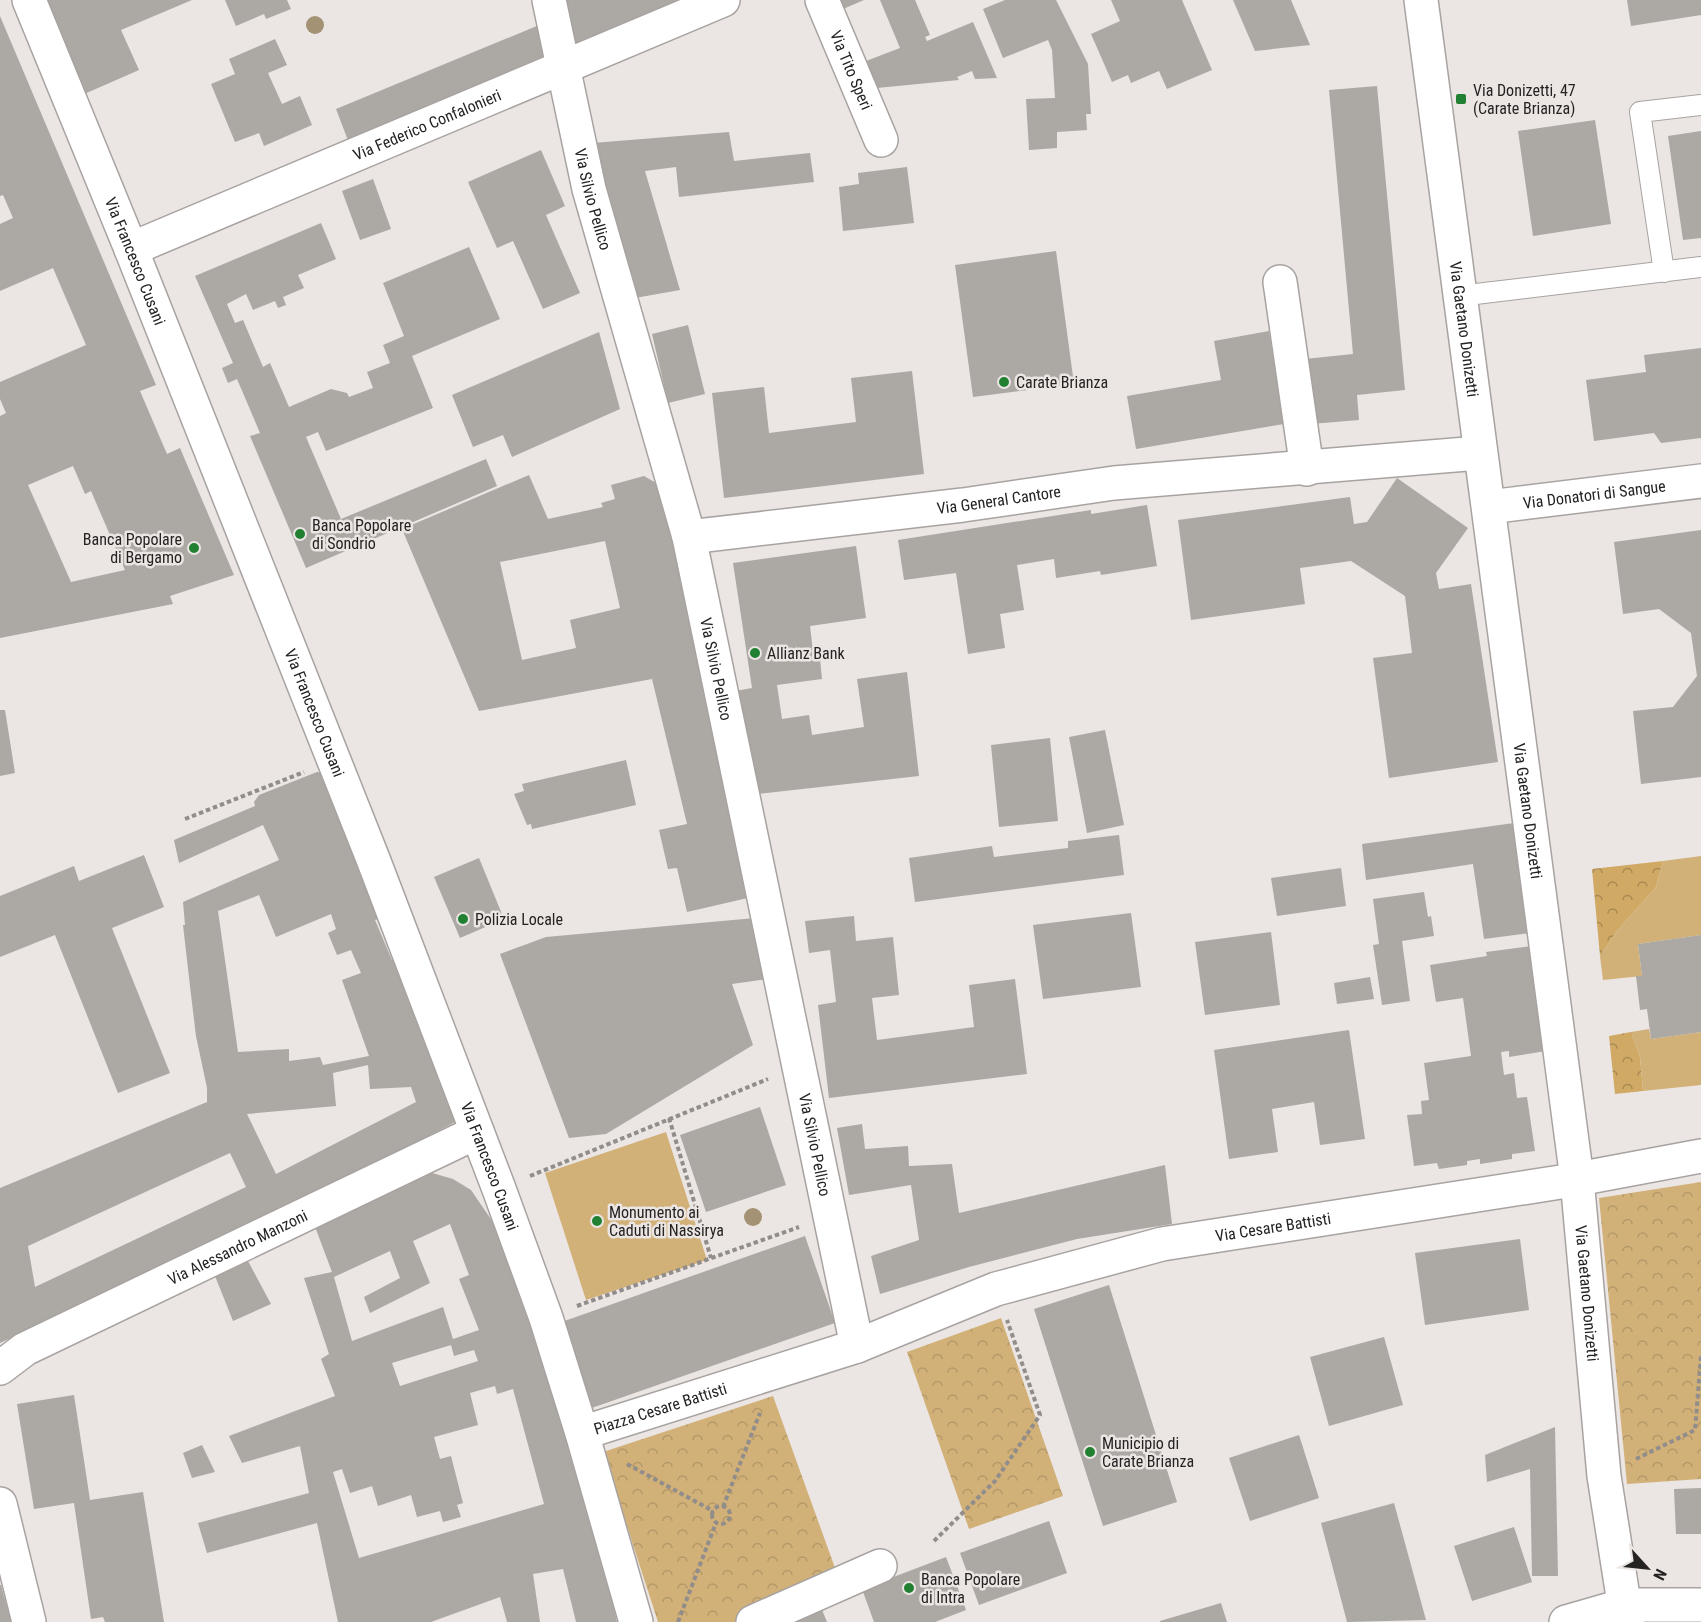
<svg xmlns="http://www.w3.org/2000/svg" width="1701" height="1622" viewBox="0 0 1701 1622" font-family="'Roboto Condensed',sans-serif">
	<style>
		.forest { fill: url(#forest-crowns) }
		.park { fill: url(#park-crowns) }
		.garden { fill: #d2b179 }
		.building { fill: #aca8a4; fill-rule: evenodd }
		.lines { fill: none; stroke-linecap: round; stroke-linejoin: round }
		.lane-casing { stroke: #a8a3a1; stroke-width: 22 }
		.street-casing { stroke: #a8a3a1; stroke-width: 36 }
		.secondary-casing { stroke: #a8a3a1; stroke-width: 36 }
		.path { stroke: #918d8b; stroke-width: 4; stroke-dasharray: 4.5 3; stroke-linecap: butt }
		.lane { stroke: #fff; stroke-width: 20 }
		.street { stroke: #fff; stroke-width: 33 }
		.secondary { stroke: #fff; stroke-width: 33 }
		.tree { fill: #a49274 }
		.poi-dot { fill: #228032; stroke: #ebe5e3; stroke-width: 2 }
		.labels { text-anchor: middle; stroke-width: 5; stroke-linejoin: round; paint-order: stroke }
		.street-label { font-size: 16px; fill: #252322; stroke: #ebe5e3 }
		.poi-label { font-size: 16px; fill: #252322; stroke: #ebe5e3; text-anchor: start }
	</style>
	<defs>
		<pattern id="forest-crowns" width="20" height="18" patternUnits="userSpaceOnUse" patternTransform="scale(1.5)"><rect width="20" height="18" fill="#d0a964"/><path d="M2 6a3 3 0 1 1 6 0M12 15a3 3 0 1 1 6 0" fill="none" stroke="#a98952"/></pattern>
		<pattern id="park-crowns" width="20" height="18" patternUnits="userSpaceOnUse" patternTransform="scale(1.5)"><rect width="20" height="18" fill="#d2b179"/><path d="M2 6a3 3 0 1 1 6 0M12 15a3 3 0 1 1 6 0" fill="none" stroke="#b49868"/></pattern>
	</defs>
	<rect width="100%" height="100%" fill="#ebe5e3"/>
	<path class="forest" d="M1663,861L1656,887L1617,931L1600,956L1592,869Z
		M1631,1032L1640,1057L1643,1091L1615,1094L1609,1036Z"/>
	<path class="park" d="M1701,1182V1479L1627,1484L1599,1198Z
		M1001,1318L1063,1496L969,1529L907,1352Z
		M773,1396L839,1579L734,1622H658L603,1452Z"/>
	<path class="garden" d="M1701,856V935L1638,944L1642,976L1603,980L1600,956L1617,931L1656,887L1663,861Z
		M1649,1029L1651,1039L1701,1032V1085L1643,1091L1640,1057L1631,1032Z
		M666,1132L707,1260L586,1300L545,1173Z"/>
	<path class="building" d="M40,0H192L121,30L139,70L82,95Z
		M225,0H287L291,9L266,19L264,14L236,26Z
		M563,0H691L571,51Z
		M839,0H864L843,9Z
		M880,0H915L930,35L925,37L927,41L973,22L997,78L975,79L972,71L957,77L959,80L877,88L866,61L900,48Z
		M1005,0H1056L1088,64L1091,114H1086L1087,130L1057,132V148L1029,150L1026,99L1055,98L1052,50L1048,40L1003,58L983,9Z
		M1111,0H1182L1212,70L1167,89L1159,71L1131,83L1128,75L1112,82L1091,34L1120,21Z
		M1233,0H1291L1310,45L1255,51Z
		M1627,0H1701V15L1631,26Z
		M0,16L156,385L140,391L167,454L180,448L234,575L170,596L173,604L0,638V416L6,413L0,399V382L86,345L53,268L0,291V224L13,218L3,195L0,196ZM73,466L85,494L91,491L125,570L71,582L28,485Z
		M544,23L551,59L349,143L336,109Z
		M275,39L287,65L268,73L282,104L300,96L312,125L264,146L259,133L235,142L211,84L235,74L229,59Z
		M1377,86L1405,390L1357,395L1359,420L1311,424L1305,359L1353,354L1329,90Z
		M1595,120L1611,224L1533,236L1518,131Z
		M1701,131V238L1683,240L1668,136Z
		M729,132L734,161L810,153L814,182L679,197L676,167L645,171L680,290L635,298L593,143Z
		M541,150L565,206L546,215L580,293L543,309L513,241L497,248L468,182Z
		M907,167L914,223L843,231L839,187L859,184L858,173Z
		M373,179L391,229L360,240L342,191Z
		M321,223L336,259L298,275L304,288L283,297L286,305L278,308L275,301L253,310L246,294L227,304L235,323L243,320L263,367L270,363L289,407L331,389L347,393L349,397L373,388L367,372L390,363L383,345L404,336L383,283L469,247L500,319L412,356L433,408L326,451L318,432L306,437L341,519L486,459L497,486L306,568L250,436L260,433L237,379L228,383L222,368L233,363L195,276Z
		M1056,251L1074,384L973,397L955,265Z
		M688,325L705,394L668,403L652,334Z
		M1269,331L1284,424L1136,449L1127,396L1221,380L1214,341Z
		M599,332L620,409L512,457L503,435L473,447L452,395Z
		M1701,348V438L1661,443L1654,433L1594,441L1586,380L1646,372L1644,355Z
		M912,371L924,474L724,498L712,393L764,387L769,433L856,422L851,378Z
		M529,475L548,519L603,507L601,503L615,499L611,485L644,476L663,487L752,897L687,912L677,868L668,869L659,830L687,824L652,679L479,711L402,529ZM605,541L620,608L570,620L576,648L522,660L500,562Z
		M1397,478L1468,528L1436,573L1439,589L1471,584L1498,762L1389,778L1373,658L1412,653L1405,596L1351,561L1300,568L1305,604L1191,620L1178,520L1350,497L1354,524L1367,522Z
		M1147,505L1157,566L1101,575L1100,571L1056,578L1054,559L1017,565L1024,610L1000,614L1005,648L968,654L956,573L904,580L898,540L1091,510V514Z
		M1701,530V777L1641,784L1633,711L1673,707L1697,676L1691,633L1659,609L1623,614L1614,542Z
		M856,546L866,618L810,626L814,660L820,659L822,679L777,685L782,719L809,715L812,735L864,727L857,679L907,672L919,776L757,794L735,691L752,688L733,563Z
		M0,710H5L15,773L0,776Z
		M1105,730L1124,825L1087,833L1069,737Z
		M1050,738L1058,821L999,827L991,745Z
		M626,760L636,805L532,829L531,824L527,825L514,794L524,791L522,784Z
		M317,772L325,773L380,918L375,920L392,960L396,959L457,1121L262,1223L0,1343V1188L207,1102V1088L196,1036L190,986L183,925H185L183,902L279,860L263,825L179,863L174,840L255,806L254,802L259,795ZM259,895L276,937L331,914L336,929L328,933L337,955L351,950L361,973L342,980L369,1056L323,1065L320,1057L289,1061V1049L238,1052L218,911ZM368,1065L370,1089L411,1087L416,1102L276,1174L247,1114L336,1106L333,1073ZM230,1153L246,1187L35,1287L28,1246Z
		M1514,823L1530,933L1484,939L1473,864L1366,880L1362,844Z
		M1119,835L1124,875L915,902L909,858L992,846L994,857L1068,848V841Z
		M144,855L164,907L112,928L170,1073L118,1093L55,935L0,957V896L74,866L79,881Z
		M479,858L504,919L460,938L434,877Z
		M1341,868L1346,906L1277,916L1271,878Z
		M1424,892L1428,917L1431,916L1434,936L1402,941L1410,1001L1382,1005L1373,945L1379,944L1373,899Z
		M1131,913L1141,987L1043,999L1033,925Z
		M854,916L856,941L893,937L899,995L872,998L877,1040L974,1027L969,985L1015,979L1027,1074L829,1098L818,1005L836,1002L830,950L809,953L805,921Z
		M755,918L768,979L732,984L753,1045L606,1134L569,1138L500,954L546,937Z
		M1271,932L1280,1005L1205,1015L1195,942Z
		M1701,935V1032L1651,1039L1647,1009L1640,1010L1636,976H1642L1638,944Z
		M1531,946L1546,1051L1509,1057V1051L1501,1052L1504,1075L1514,1073L1517,1098L1527,1097L1535,1151L1512,1154V1159L1480,1164V1159L1467,1161V1165L1439,1169L1437,1163L1414,1166L1407,1115L1422,1114L1421,1101L1429,1100L1424,1063L1471,1056L1463,998L1436,1002L1430,965L1487,956L1486,952Z
		M1370,977L1374,999L1337,1004L1334,983Z
		M1349,1030L1365,1139L1320,1145L1314,1102L1272,1109L1278,1152L1229,1159L1214,1050Z
		M760,1107L786,1185L706,1212L680,1135Z
		M862,1124L865,1149L908,1146L909,1166L952,1164L959,1213L1165,1165L1172,1224L1077,1239L969,1267L880,1294L871,1256L919,1240L911,1185L849,1195L837,1128Z
		M415,1168L453,1179L471,1190L499,1231L579,1456L617,1622H576L563,1569L533,1574L540,1622H507L500,1597L431,1622H338L317,1523L207,1553L198,1523L309,1493L300,1446L242,1463L229,1436L335,1396L321,1359L329,1354L304,1278L332,1272L314,1224ZM450,1224L469,1275L459,1279L479,1330L453,1339L443,1307L352,1341L334,1277L390,1251L400,1278L364,1297L370,1313L430,1283L413,1241ZM451,1345L454,1356L474,1350L478,1361L400,1386L392,1363ZM495,1386L497,1394L513,1389L544,1504L359,1558L333,1472L342,1469L350,1493L372,1486L378,1506L411,1495L417,1517L440,1511L443,1522L461,1517L457,1505L463,1503L451,1456L440,1459L434,1437L478,1425L470,1393Z
		M805,1236L835,1323L586,1410L556,1324Z
		M1520,1239L1529,1310L1425,1325L1415,1253Z
		M248,1261L271,1304L233,1321L215,1276Z
		M1109,1285L1177,1502L1103,1526L1034,1309Z
		M1384,1337L1403,1405L1329,1426L1310,1357Z
		M74,1395L90,1500L143,1492L164,1622H105L103,1617L91,1619L74,1503L34,1509L17,1404Z
		M1555,1427L1558,1576H1532L1530,1469L1487,1482L1485,1455Z
		M1299,1435L1319,1498L1250,1521L1229,1458Z
		M202,1445L215,1472L192,1478L183,1453Z
		M1701,1488V1534H1676L1674,1489Z
		M1394,1503L1426,1620L1347,1622L1321,1523Z
		M1049,1521L1067,1573L979,1605L960,1553Z
		M1514,1527L1532,1582L1472,1601L1454,1546Z
		M946,1557L966,1610L935,1622H874L862,1589Z
		M0,1585H1L11,1622H0Z
		M1221,1603L1227,1622H1160V1621Z
		M820,1605L827,1622H780Z"/>
	<g class="lines">
		<g class="lane-casing">
			<path id="lane" d="M1664,272L1640,112L1701,105
				M1459,296L1701,267"/>
		</g>
		<g class="street-casing">
			<g id="street">
				<path id="s1" d="M29,0L131,249L373,859L499,1189L546,1318L582,1433L636,1622"/>
				<path id="s2" d="M549,0L589,189L689,537L857,1346"/>
				<path id="s3" d="M822,0L881,140"/>
				<path id="s4" d="M131,249L723,0"/>
				<path d="M1280,282L1307,469"/>
				<path id="s5" d="M1489,507L1701,481"/>
				<path id="s6" d="M689,537L963,505L1114,483L1479,453"/>
				<path id="s7" d="M0,1368L25,1349L477,1132"/>
				<path id="s8" d="M582,1433L857,1346L996,1289L1162,1244L1567,1181L1701,1156"/>
				<path d="M0,1504L29,1622"/>
				<path d="M753,1622L880,1566"/>
				<path d="M1566,1622L1625,1605H1701"/>
			</g>
		</g>
		<g class="secondary-casing">
			<g id="secondary">
				<path id="s9" d="M1421,0L1577,1179L1604,1476L1627,1622"/>
			</g>
		</g>
		<path class="path" d="M185,819L304,772
			M669,1118L711,1258
			M530,1176L768,1079
			M577,1306L799,1227
			M1636,1459L1695,1430L1701,1356
			M627,1464L713,1511
			M712 1515a9 9 0 1 1 18 0a9 9 0 1 1-18 0Z
			M723,1507L760,1413
			M934,1541L995,1481L1040,1415L1007,1320
			M678,1622L716,1523"/>
		<use href="#lane" class="lane"/>
		<use href="#street" class="street"/>
		<use href="#secondary" class="secondary"/>
	</g>
	<g class="tree">
		<circle cx="315" cy="25" r="9"/>
		<circle cx="753" cy="1217" r="9"/>
	</g>
	<g class="poi-dot">
		<rect x="1455" y="93" width="12" height="12" rx="3"/>
		<circle cx="1004" cy="382" r="6"/>
		<circle cx="300" cy="534" r="6"/>
		<circle cx="194" cy="548" r="6"/>
		<circle cx="755" cy="653" r="6"/>
		<circle cx="463" cy="919" r="6"/>
		<circle cx="597" cy="1221" r="6"/>
		<circle cx="1090" cy="1452" r="6"/>
		<circle cx="909" cy="1588" r="6"/>
	</g>
	<g class="labels">
		<g class="street-label">
			<text dy="6" stroke="none"><textPath href="#s3" startOffset="76">Via Tito Speri</textPath></text>
			<text dy="6" stroke="none"><textPath href="#s4" startOffset="321">Via Federico Confalonieri</textPath></text>
			<text dy="6" stroke="none"><textPath href="#s2" startOffset="204">Via Silvio Pellico</textPath></text>
			<text dy="6" stroke="none"><textPath href="#s1" startOffset="282">Via Francesco Cusani</textPath></text>
			<text dy="6" stroke="none"><textPath href="#s9" startOffset="332">Via Gaetano Donizetti</textPath></text>
			<text dy="6" stroke="none"><textPath href="#s5" startOffset="106">Via Donatori di Sangue</textPath></text>
			<text dy="6" stroke="none"><textPath href="#s6" startOffset="312">Via General Cantore</textPath></text>
			<text dy="6" stroke="none"><textPath href="#s2" startOffset="690">Via Silvio Pellico</textPath></text>
			<text dy="6" stroke="none"><textPath href="#s1" startOffset="768">Via Francesco Cusani</textPath></text>
			<text dy="6" stroke="none"><textPath href="#s9" startOffset="818">Via Gaetano Donizetti</textPath></text>
			<text dy="6" stroke="none"><textPath href="#s2" startOffset="1176">Via Silvio Pellico</textPath></text>
			<text dy="6" stroke="none"><textPath href="#s1" startOffset="1254">Via Francesco Cusani</textPath></text>
			<text dy="6" stroke="none"><textPath href="#s8" startOffset="723">Via Cesare Battisti</textPath></text>
			<text dy="6" stroke="none"><textPath href="#s7" startOffset="267">Via Alessandro Manzoni</textPath></text>
			<text dy="6" stroke="none"><textPath href="#s9" startOffset="1304">Via Gaetano Donizetti</textPath></text>
			<text dy="6" stroke="none"><textPath href="#s8" startOffset="82">Piazza Cesare Battisti</textPath></text>
		</g>
		<g class="poi-label">
			<text x="1473" y="96">Via Donizetti, 47<tspan x="1473" dy="18">(Carate Brianza)</tspan></text>
			<text x="1016" y="388">Carate Brianza</text>
			<text x="312" y="531">Banca Popolare<tspan x="312" dy="18">di Sondrio</tspan></text>
			<text x="182" y="545" text-anchor="end">Banca Popolare<tspan x="182" dy="18">di Bergamo</tspan></text>
			<text x="767" y="659">Allianz Bank</text>
			<text x="475" y="925">Polizia Locale</text>
			<text x="609" y="1218">Monumento ai<tspan x="609" dy="18">Caduti di Nassirya</tspan></text>
			<text x="1102" y="1449">Municipio di<tspan x="1102" dy="18">Carate Brianza</tspan></text>
			<text x="921" y="1585">Banca Popolare<tspan x="921" dy="18">di Intra</tspan></text>
		</g>
	</g>
	<g transform="translate(1647 1568) rotate(117)" stroke="#ebe5e3" stroke-width="4.5" paint-order="stroke">
	<path d="M0-4.5L10 22L0 15L-10 22Z" fill="#252322"/>
	<text y="-9" font-size="16" font-weight="bold" text-anchor="middle" fill="#252322">N</text>
	</g>
</svg>
